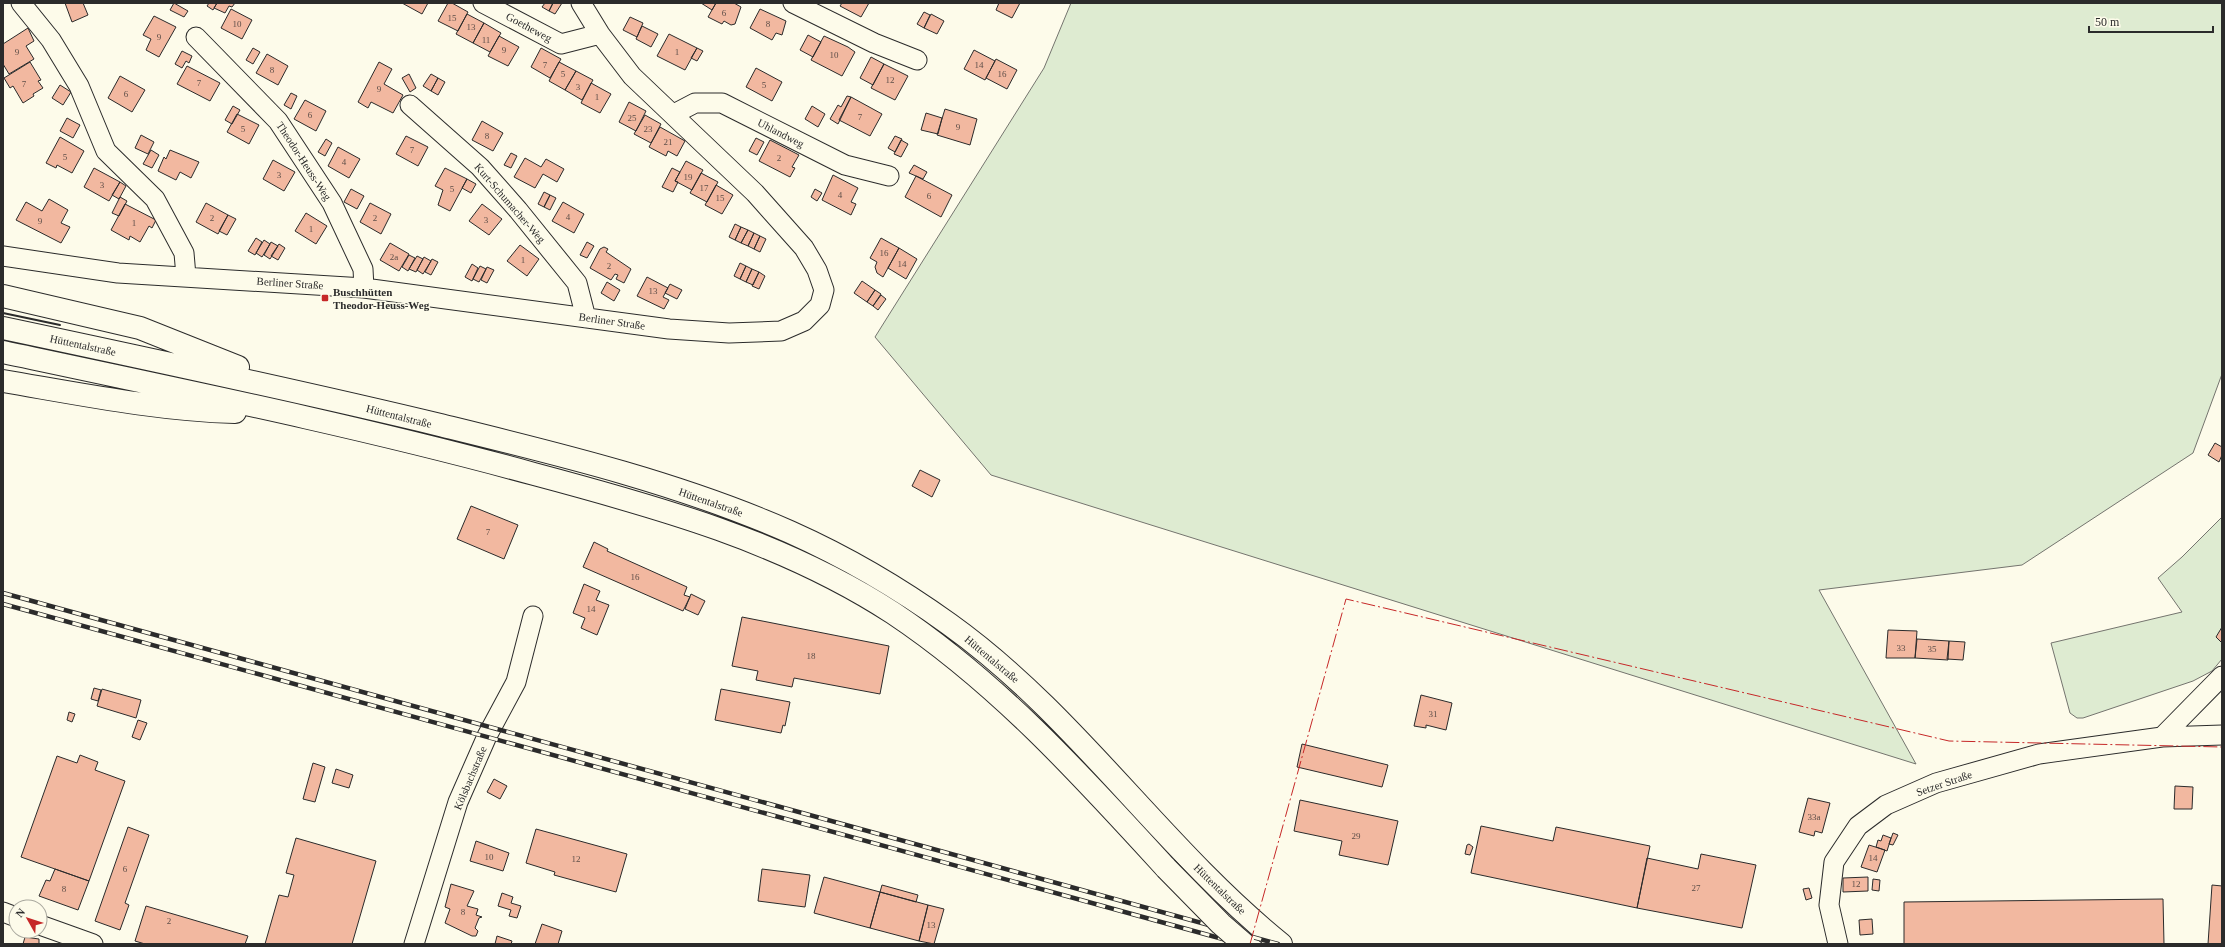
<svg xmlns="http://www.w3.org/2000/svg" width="2225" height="947" viewBox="0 0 2225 947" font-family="Georgia,serif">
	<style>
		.green { fill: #deebd1; stroke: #74746e }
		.building { fill: #f2b8a0; stroke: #2b2b2b }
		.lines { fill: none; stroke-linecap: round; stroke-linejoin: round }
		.minor-casing { stroke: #2b2b2b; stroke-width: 21 }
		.highway-casing { stroke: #2b2b2b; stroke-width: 24 }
		.minor { stroke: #fdfbea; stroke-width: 19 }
		.highway { stroke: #fdfbea; stroke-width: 22 }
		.rail-casing { stroke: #2b2b2b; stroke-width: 4.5 }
		.rail { stroke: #fdfbea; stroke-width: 3; stroke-dasharray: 9; stroke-linecap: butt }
		.highway-bridge-casing { stroke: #2b2b2b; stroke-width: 24; stroke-linecap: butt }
		.highway-bridge { stroke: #fdfbea; stroke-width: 22 }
		.wall { stroke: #2b2b2b; stroke-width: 2 }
		.power { stroke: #c62828; stroke-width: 1; stroke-dasharray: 14 3 2 3; stroke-linecap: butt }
		.poi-dot { fill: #c62828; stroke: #fdfbea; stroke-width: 1.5 }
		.labels { text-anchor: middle; stroke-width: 3; stroke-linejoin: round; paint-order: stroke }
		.number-label { font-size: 9px; fill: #5d4e48 }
		.street-label { font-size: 11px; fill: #2b2b2b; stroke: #fdfbea }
		.poi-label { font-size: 11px; font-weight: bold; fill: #2b2b2b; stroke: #fdfbea; text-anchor: start }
	</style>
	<rect width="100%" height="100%" fill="#fdfbea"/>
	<path class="green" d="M1071,3H2222V374L2193,453L2022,565L1819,590L1916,764L991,475L875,337L1044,68Z
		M2222,517V659L2212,671L2193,681L2083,718H2077L2070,713L2051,643L2182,612L2158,578L2182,557Z"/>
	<path class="building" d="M65,3H83L88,15L72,22Z
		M174,3L188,11L184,17L170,10Z
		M209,3H217L213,10L207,6Z
		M217,3H235L232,7L229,6L225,13L214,8Z
		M402,3H428L422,14Z
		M448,3H452L468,12L458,31L438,21Z
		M545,3H553L549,11L542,7Z
		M553,3H562L555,14L549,11Z
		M701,3H716L712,10Z
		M716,3H734L741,7L735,24L731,25L724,21L722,24L708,17Z
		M842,3H869L861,17L840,6Z
		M999,3H1020L1012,18L996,10Z
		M231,9L252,20L242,39L221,28Z
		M760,9L786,21L782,35L776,33L772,40L750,28Z
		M924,12L930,15L924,28L917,24Z
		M467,14L484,23L473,43L456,34Z
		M931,14L944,21L937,34L924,28Z
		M154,16L176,27L159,57L146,50L151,39L143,35Z
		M630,17L643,23L637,37L623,30Z
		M484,23L501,33L490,52L473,43Z
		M642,26L658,34L651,47L636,39Z
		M28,28L34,41L26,46L34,59L9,74L3,64V44Z
		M669,34L697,48L685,70L657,56Z
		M808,35L821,42L813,57L800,50Z
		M499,36L519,47L508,66L488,56Z
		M824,36L848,47L855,52L842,76L811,60Z
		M253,48L260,52L253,64L246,60Z
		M541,48L561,59L550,78L531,67Z
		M697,48L703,51L697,61L691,58Z
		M974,50L995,61L985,80L964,69Z
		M182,51L192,56L189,63L186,61L182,68L175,64Z
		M267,54L288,66L278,85L256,73Z
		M871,57L884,64L873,85L860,78Z
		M996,59L1017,70L1007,89L986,78Z
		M30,62L41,80L38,81L43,88L33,94L34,96L23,103L13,86L10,88L4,78Z
		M379,62L392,69L384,84L403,95L393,113L371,102L368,108L358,102Z
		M559,62L576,71L565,90L549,81Z
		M884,64L908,76L895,100L871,88Z
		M187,66L220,83L210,101L177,84Z
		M756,68L782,82L772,101L746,87Z
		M576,71L593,80L582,100L565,90Z
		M409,74L416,88L410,92L402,78Z
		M431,74L438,78L431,91L423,86Z
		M120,76L145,90L132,112L108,98Z
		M438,78L445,82L438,95L431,91Z
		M591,83L611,94L600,113L581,103Z
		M60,85L71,92L63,105L52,98Z
		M291,93L297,96L291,109L284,105Z
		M847,96L851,97L838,124L830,119L838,105L841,107Z
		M851,97L882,114L870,136L839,120Z
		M305,100L326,111L316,131L294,119Z
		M629,102L646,111L636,131L619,122Z
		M233,106L240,110L232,124L225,120Z
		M812,106L825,114L818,127L805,119Z
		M945,109L977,119L970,145L937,135Z
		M926,113L942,118L938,134L921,130Z
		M237,114L259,125L249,144L227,132Z
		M645,115L661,124L651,143L634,134Z
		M67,118L80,125L73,138L60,131Z
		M482,121L503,133L493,151L472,140Z
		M660,127L685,141L677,156L668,151L666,156L649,147Z
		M141,135L154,142L148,154L135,148Z
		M406,136L428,147L418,166L396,154Z
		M895,136L902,139L895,152L888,148Z
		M60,137L84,151L72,173L57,165L56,168L46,163Z
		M756,138L764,142L757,155L749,151Z
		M326,139L332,143L325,156L318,152Z
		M770,140L799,155L792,167L795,168L790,177L759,161Z
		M901,140L908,144L901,157L894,154Z
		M338,147L360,159L349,178L328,166Z
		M151,150L159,155L152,168L143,164Z
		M170,150L199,162L191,178L180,172L176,180L158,171L164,157L166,159Z
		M511,153L517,156L511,168L504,165Z
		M525,158L541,167L546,159L564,169L557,182L543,174L535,188L514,177Z
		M273,160L295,172L284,191L263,179Z
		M686,161L703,170L692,190L675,181Z
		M914,165L927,172L923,179L909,173Z
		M94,168L120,182L109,201L84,187Z
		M445,168L467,179L450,211L438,205L443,190L435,186Z
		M672,168L680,172L675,181L678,182L673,192L662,187Z
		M701,173L718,182L707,202L690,193Z
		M833,175L858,188L851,202L856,204L851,215L822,200Z
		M916,176L952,195L941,217L905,197Z
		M467,179L476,184L471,193L462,188Z
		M120,182L126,186L119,199L112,195Z
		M716,185L733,195L722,214L705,205Z
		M351,189L364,196L357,209L344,202Z
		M815,189L822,193L817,201L811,197Z
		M544,192L550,195L544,207L538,204Z
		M550,195L556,198L550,210L544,207Z
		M120,197L127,201L119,216L112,213Z
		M49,199L68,210L61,223L70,227L61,243L16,220L26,202L42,211Z
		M563,202L584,214L574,233L552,221Z
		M206,203L228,215L218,234L196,222Z
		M370,203L391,214L381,234L360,222Z
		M125,204L156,220L152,228L149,226L140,242L130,236L129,240L111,230Z
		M482,204L502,219L489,235L469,221Z
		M306,213L327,226L316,244L295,231Z
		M228,215L236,219L227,235L219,231Z
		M735,224L741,227L735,240L729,237Z
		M741,227L748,230L741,243L735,240Z
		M748,230L754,233L748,246L741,243Z
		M754,233L760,236L754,249L748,246Z
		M760,236L766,239L760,252L754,249Z
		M256,238L262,242L255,255L248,251Z
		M881,238L899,248L883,277L877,273L875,267L877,262L870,258Z
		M264,240L270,244L262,257L256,253Z
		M271,242L278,246L270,259L264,255Z
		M587,242L594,246L587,258L580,255Z
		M390,243L409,254L399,271L380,260Z
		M279,244L285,248L278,260L271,256Z
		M520,245L539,259L527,276L507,261Z
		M604,247L608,249L606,252L631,269L624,283L616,279L618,275L615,274L611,280L590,268L600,249Z
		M899,248L917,259L906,279L888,268Z
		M409,255L415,258L408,271L402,267Z
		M417,256L423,259L416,272L409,269Z
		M424,257L431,261L423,274L417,270Z
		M432,259L438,262L431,275L425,272Z
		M740,263L746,266L740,279L734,276Z
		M472,264L478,268L472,281L465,277Z
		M480,266L486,269L479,282L473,279Z
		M746,266L752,269L746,282L740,279Z
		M487,267L494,270L487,283L481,280Z
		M752,269L759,272L753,285L746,282Z
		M759,272L765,276L759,289L752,286Z
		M647,277L668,288L663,297L669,300L664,309L637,296Z
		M862,281L875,290L867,302L854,293Z
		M607,282L620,290L614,301L601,293Z
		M670,284L682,290L677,299L665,293Z
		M875,290L881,294L873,306L867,302Z
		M881,295L886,299L878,310L873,306Z
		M2215,443L2222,447V455L2219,462L2208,455Z
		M920,470L940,480L932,497L912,486Z
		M471,506L518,525L504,559L457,539Z
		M594,542L608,549L607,551L687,587L684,595L690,597L683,611L583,567Z
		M584,584L600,591L596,600L609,605L597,635L581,628L585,618L573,613Z
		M691,594L705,601L698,615L685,609Z
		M742,617L889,646L880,694L794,678L792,687L756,680L758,671L732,666Z
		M2222,627V643L2216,637Z
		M1888,630L1917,631L1915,658H1886Z
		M1917,639L1949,641L1948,660L1915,658Z
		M1949,641L1965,642L1963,660L1947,659Z
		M94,688L101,690L98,701L91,699Z
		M102,689L141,700L136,718L97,706Z
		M721,689L790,702L785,726L783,725L781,733L715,720Z
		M1421,695L1452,703L1446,730L1426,725V728L1414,726Z
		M69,712L75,714L72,722L67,720Z
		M138,720L147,723L140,740L132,737Z
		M1302,744L1388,765L1382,787L1297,767Z
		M80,755L98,762L95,770L125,781L89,881L21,857L57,756L77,763Z
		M313,763L325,767L315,802L303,799Z
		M336,769L353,775L349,788L332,783Z
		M494,779L507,786L500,799L487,792Z
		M2175,786L2193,787L2192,809H2174Z
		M1808,798L1830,803L1822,833L1815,831L1814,836L1799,832Z
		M1300,800L1398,821L1388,865L1339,855L1342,841L1294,831Z
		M1481,826L1553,841L1556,827L1650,846L1637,908L1471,873Z
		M128,827L149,835L125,903L129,905L120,930L95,921Z
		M536,829L627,854L616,892L554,875L555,872L526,863Z
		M1893,833L1898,835L1893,845L1889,844Z
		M1883,835L1891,838L1887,851L1876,847L1878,840L1881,841Z
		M296,838L376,861L352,944H265L279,895L288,897L294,875L286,873Z
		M476,841L509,853L503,871L470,861Z
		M1469,844L1473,847L1470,855L1465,854L1467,845Z
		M1869,845L1885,850L1877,872L1861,867Z
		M1701,854L1756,865L1742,928L1637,908L1647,858L1698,869Z
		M55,869L89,881L78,910L39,896L46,880L50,881Z
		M762,869L810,875L805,907L758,901Z
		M824,877L880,892L870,928L814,913Z
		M1868,877V891L1843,892V878Z
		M1873,879L1880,880L1879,891L1872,890Z
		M451,884L474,891L467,906L478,909L476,915L482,917L479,918L475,928L478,931L476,936H472L445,923L450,909L445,907Z
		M882,885L918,895L916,902L880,892Z
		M2212,885L2222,886V944H2208Z
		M1809,888L1812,898L1806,900L1803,889Z
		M880,892L928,905L919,941L870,928Z
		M502,893L513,897L511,903L521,906L517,918L509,916L511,910L498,906Z
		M2163,899L2164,944H1904V902Z
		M928,905L944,909L934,944L919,941Z
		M146,906L248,936L245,944H145L135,941Z
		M1872,919L1873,934L1860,935L1859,920Z
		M542,924L562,931L558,944H535Z
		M497,936L512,941L511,944H495Z
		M25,937L39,939V944H23Z"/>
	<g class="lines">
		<g class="minor-casing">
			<path id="minor" d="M21,3L51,40L79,86L106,151L155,199L184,253L186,276
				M483,3L561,44L600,34
				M793,3L874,43L917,60
				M196,37L278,121L332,203L363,269L364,288
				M410,105L480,167L518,210L577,283L586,318
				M674,114L695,103H722L845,165L889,176
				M3,256L118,273L364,288L669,329L729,333L781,331L804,321L820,305L824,290L817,270L804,248L755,193L632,76L600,34L581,3
				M2162,737L2222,676
				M3,912L16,917
				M40,925L93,944
				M414,944L458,802L487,736L516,682L533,616
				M1838,944L1829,905L1834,862L1858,826L1886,805L1936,783L2039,754L2162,737L2222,735"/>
		</g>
		<g class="highway-casing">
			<path id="highway" d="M3,296L140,328L238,367
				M3,328C149,359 295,390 440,425C558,454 679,483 790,532C846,557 899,588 949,624C1075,714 1161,847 1281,944
				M3,352C181,390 359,426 534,474C658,507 784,542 893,613C998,683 1081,775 1166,868
				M3,381C80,394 158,410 235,412"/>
		</g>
		<use href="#minor" class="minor"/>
		<use href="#highway" class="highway"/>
		<g class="rail-casing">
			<path id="rail" d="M3,593L1278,944
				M3,604L1241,944"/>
		</g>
		<use href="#rail" class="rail"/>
		<g class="highway-bridge-casing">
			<path id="highway-bridge" d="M1166,868L1221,924L1244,944"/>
		</g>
		<use href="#highway-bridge" class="highway-bridge"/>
		<path class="wall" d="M3,313L60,325"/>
		<path class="power" d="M1250,944L1346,599L1949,741L2222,747"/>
	</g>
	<rect class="poi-dot" x="321" y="294" width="8" height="8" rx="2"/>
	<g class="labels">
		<g class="number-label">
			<text x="724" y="16">6</text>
			<text x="452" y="21">15</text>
			<text x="237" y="27">10</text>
			<text x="768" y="27">8</text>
			<text x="471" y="30">13</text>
			<text x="159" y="40">9</text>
			<text x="486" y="43">11</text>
			<text x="504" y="53">9</text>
			<text x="17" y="55">9</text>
			<text x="677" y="55">1</text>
			<text x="834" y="58">10</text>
			<text x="545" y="68">7</text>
			<text x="979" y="68">14</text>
			<text x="272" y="73">8</text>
			<text x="563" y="77">5</text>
			<text x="1002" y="77">16</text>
			<text x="890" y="83">12</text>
			<text x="199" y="86">7</text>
			<text x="24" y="87">7</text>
			<text x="764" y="88">5</text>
			<text x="578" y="90">3</text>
			<text x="379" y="92">9</text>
			<text x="126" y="97">6</text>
			<text x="597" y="100">1</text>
			<text x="310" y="118">6</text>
			<text x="860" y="120">7</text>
			<text x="632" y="121">25</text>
			<text x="958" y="130">9</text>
			<text x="243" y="132">5</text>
			<text x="648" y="132">23</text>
			<text x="487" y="139">8</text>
			<text x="668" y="145">21</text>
			<text x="412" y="153">7</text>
			<text x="65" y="160">5</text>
			<text x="779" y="161">2</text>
			<text x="344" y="165">4</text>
			<text x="279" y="178">3</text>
			<text x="688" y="180">19</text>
			<text x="102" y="188">3</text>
			<text x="704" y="191">17</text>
			<text x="452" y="192">5</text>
			<text x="840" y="198">4</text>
			<text x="929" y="199">6</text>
			<text x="720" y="201">15</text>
			<text x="568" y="220">4</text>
			<text x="212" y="221">2</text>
			<text x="375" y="221">2</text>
			<text x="486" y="223">3</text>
			<text x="40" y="224">9</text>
			<text x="134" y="226">1</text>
			<text x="311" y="232">1</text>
			<text x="884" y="256">16</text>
			<text x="394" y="260">2a</text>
			<text x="523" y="263">1</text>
			<text x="902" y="267">14</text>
			<text x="609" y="269">2</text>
			<text x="653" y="294">13</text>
			<text x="488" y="535">7</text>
			<text x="635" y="580">16</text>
			<text x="591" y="612">14</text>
			<text x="1901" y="651">33</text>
			<text x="1932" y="652">35</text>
			<text x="811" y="659">18</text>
			<text x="1433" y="717">31</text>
			<text x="1814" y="820">33a</text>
			<text x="1356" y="839">29</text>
			<text x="489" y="860">10</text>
			<text x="1873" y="861">14</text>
			<text x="576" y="862">12</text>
			<text x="125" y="872">6</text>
			<text x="1856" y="887">12</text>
			<text x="1696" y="891">27</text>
			<text x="64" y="892">8</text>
			<text x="463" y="915">8</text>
			<text x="169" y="924">2</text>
			<text x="931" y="928">13</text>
		</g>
		<g class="street-label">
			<text transform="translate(529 27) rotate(28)" y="4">Goetheweg</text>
			<text transform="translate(781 133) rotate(27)" y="4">Uhlandweg</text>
			<text transform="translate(304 161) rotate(57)" y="4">Theodor-Heuss-Weg</text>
			<text transform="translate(510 203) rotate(49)" y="4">Kurt-Schumacher-Weg</text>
			<text transform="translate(290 283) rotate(4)" y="4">Berliner Straße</text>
			<text transform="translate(612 321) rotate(8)" y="4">Berliner Straße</text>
			<text transform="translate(83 345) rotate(12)" y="4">Hüttentalstraße</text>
			<text transform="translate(399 416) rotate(14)" y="4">Hüttentalstraße</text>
			<text transform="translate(711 502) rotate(19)" y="4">Hüttentalstraße</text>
			<text transform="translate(992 659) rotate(40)" y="4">Hüttentalstraße</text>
			<text transform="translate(470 778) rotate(-67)" y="4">Kölsbachstraße</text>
			<text transform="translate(1944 783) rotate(-19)" y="4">Setzer Straße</text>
			<text transform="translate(1220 889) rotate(44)" y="4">Hüttentalstraße</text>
		</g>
		<g class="poi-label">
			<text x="333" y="296">Buschhütten<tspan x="333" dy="13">Theodor-Heuss-Weg</tspan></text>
		</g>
	</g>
	<rect width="2225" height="947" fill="none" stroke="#2b2b2b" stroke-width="8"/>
	<g transform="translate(28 919) rotate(309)"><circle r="19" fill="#fdfbea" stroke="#a9a89e"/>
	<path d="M0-3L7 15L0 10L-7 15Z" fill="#c62828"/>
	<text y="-6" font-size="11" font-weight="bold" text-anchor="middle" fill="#2b2b2b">N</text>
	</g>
	<path d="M2089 26v6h124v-6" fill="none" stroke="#2b2b2b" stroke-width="2"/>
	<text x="2095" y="26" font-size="12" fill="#2b2b2b" stroke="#fdfbea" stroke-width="3" paint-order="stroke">50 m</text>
</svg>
